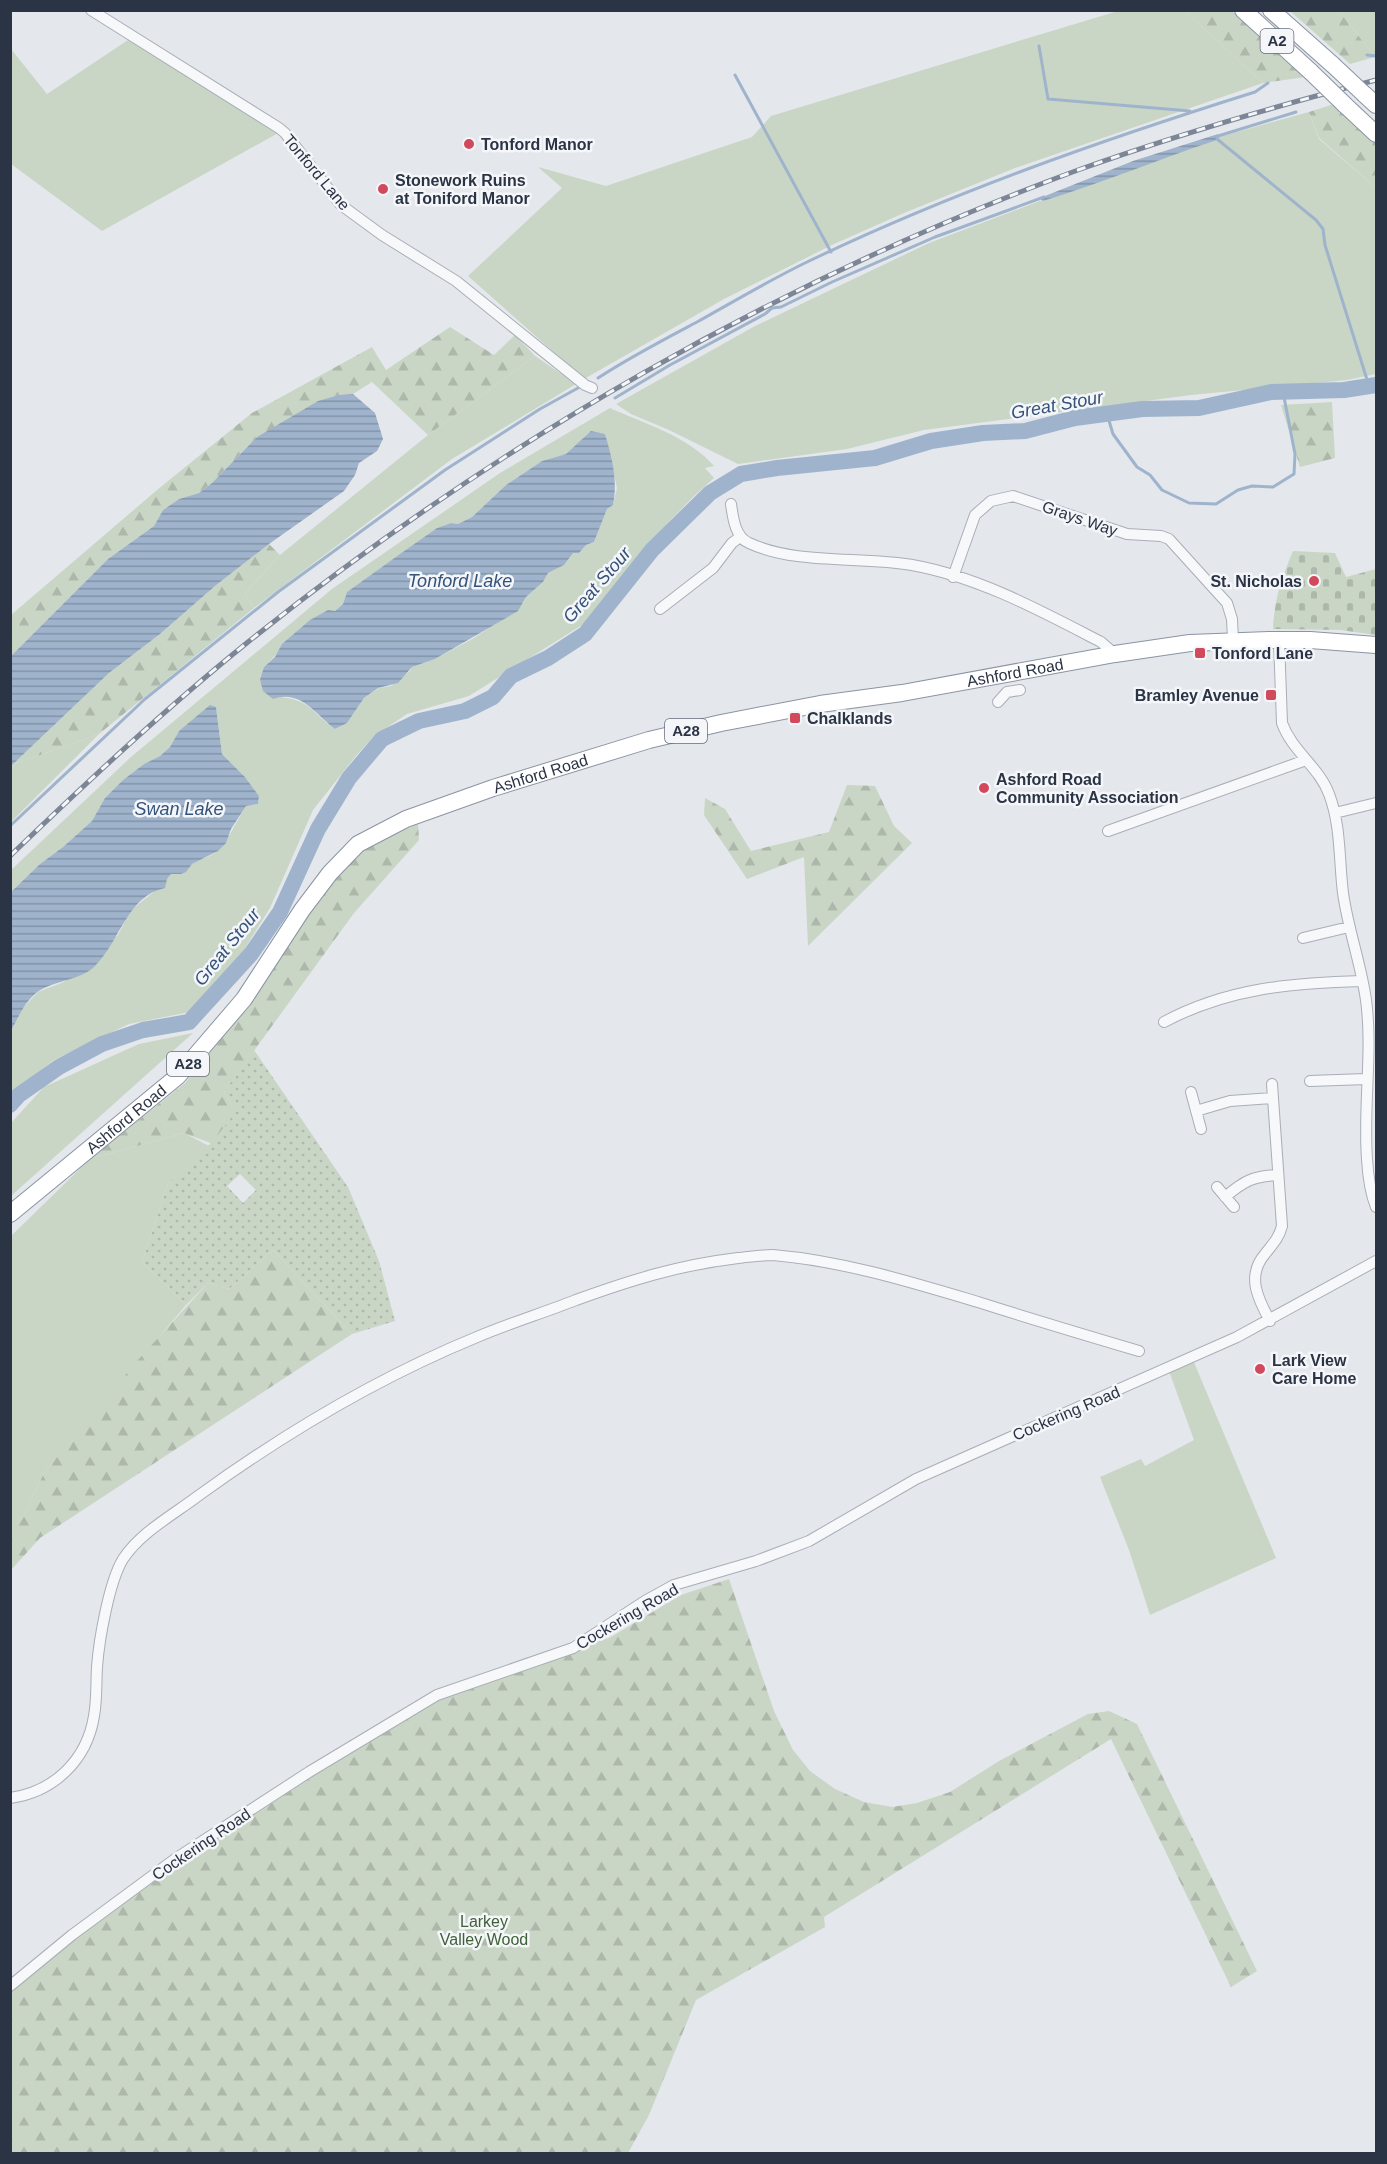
<svg xmlns="http://www.w3.org/2000/svg" width="1387" height="2164" viewBox="0 0 1387 2164" font-family="Arial,sans-serif">
	<style>
		.green { fill: #c9d6c5; fill-rule: evenodd }
		.forest { fill: url(#forest-firs) }
		.cemetery { fill: url(#cemetery-stones) }
		.garden { fill: url(#garden-dots); fill-rule: evenodd }
		.water { fill: url(#water-rules) }
		.lines { fill: none; stroke-linecap: round; stroke-linejoin: round }
		.stream { stroke: #9fb4cc; stroke-width: 3 }
		.river { stroke: #9fb4cc; stroke-width: 16 }
		.minor-casing { stroke: #a9aeb7; stroke-width: 12 }
		.highway-casing { stroke: #8b94a3; stroke-width: 18 }
		.minor { stroke: #f7f8fa; stroke-width: 10 }
		.highway { stroke: #fff; stroke-width: 16 }
		.rail-casing { stroke: #7d8696; stroke-width: 5 }
		.rail { stroke: #f4f6f9; stroke-width: 3; stroke-dasharray: 9; stroke-linecap: butt }
		.highway-bridge-casing { stroke: #8b94a3; stroke-width: 18; stroke-linecap: butt }
		.highway-bridge { stroke: #fff; stroke-width: 16 }
		.poi-dot { fill: #d1495b; stroke: #f4f6f9; stroke-width: 2 }
		.labels { text-anchor: middle; stroke-width: 5; stroke-linejoin: round; paint-order: stroke }
		.shield { fill: #f4f6f9; stroke: #676e7b; stroke-width: 1.5 }
		.shield-label { font-size: 15px; font-weight: bold; fill: #2b3445 }
		.poi-label { font-size: 16px; font-weight: bold; fill: #2b3445; stroke: #f4f6f9; text-anchor: start }
		.street-label { font-size: 16px; fill: #2b3445; stroke: #f4f6f9 }
		.park-label { font-size: 16px; fill: #3f6138; stroke: #f4f6f9 }
		.water-label { font-size: 18px; font-style: italic; fill: #34527a; stroke: #f4f6f9 }
	</style>
	<defs>
		<pattern id="forest-firs" width="22" height="20" patternUnits="userSpaceOnUse" patternTransform="scale(1.5)"><rect width="22" height="20" fill="#c9d6c5"/><path d="M5 1l3.5 6h-7zM16 11l3.5 6h-7z" fill="#adb8ab"/></pattern>
		<pattern id="cemetery-stones" width="16" height="16" patternUnits="userSpaceOnUse" patternTransform="scale(1.5)"><rect width="16" height="16" fill="#c9d6c5"/><path d="M2 7V4a2 2 0 0 1 4 0v3zM10 15v-3a2 2 0 0 1 4 0v3z" fill="#adb8ab"/></pattern>
		<pattern id="garden-dots" width="8" height="8" patternUnits="userSpaceOnUse" patternTransform="scale(1.5)"><rect width="8" height="8" fill="#c9d6c5"/><path d="M2 2h.1M6 6h.1" fill="none" stroke="#adb8ab" stroke-width="1.8" stroke-linecap="round"/></pattern>
		<pattern id="water-rules" width="6" height="5" patternUnits="userSpaceOnUse" patternTransform="scale(1.5)"><rect width="6" height="5" fill="#9fb4cc"/><path d="M0 2.5h6" fill="none" stroke="#8293a7"/></pattern>
	</defs>
	<rect width="100%" height="100%" fill="#e4e7ec"/>
	<path class="green" d="M1118,11H1185L1263,83L1015,168L904,213L834,244L724,299L584,379L468,276L562,188L538,167L606,186L752,137L771,116Z
		M1339,11H1376V56L1375,57Z
		M128,40L186,74L280,132L102,231L11,164V49L47,94Z
		M1309,112L1319,139L1376,188V374L1347,380L1191,395L924,430L847,449L738,464L669,430L631,414L616,404L755,326L929,243L1090,182L1219,137Z
		M535,356L576,384L452,459L254,608L245,593L280,555L428,435Z
		M610,408C645,424 688,436 714,466L705,468L714,478L694,496L667,524L653,544L582,625L469,696L407,714L373,737L355,757L313,810L270,908L242,953L195,1011L129,1024L54,1060L11,1093V1031L22,1009L38,992L64,982L118,935L130,911L156,890L171,874C188,875 183,869 194,863C201,859 209,857 215,853C226,846 238,818 246,806L258,804L259,796L245,777L222,754L216,707L179,731L170,747L160,756L144,764L123,780L105,798L92,821L63,847L40,864L11,892V870L131,757L332,589L500,473ZM605,434L617,488L613,505L607,509L594,542L586,545L579,553H573L564,565L548,573L543,582L526,597L523,603L504,618L474,638L435,659L412,667L409,672L391,686L379,688L364,698L347,723L335,729C312,713 311,700 280,697L264,667C282,651 310,610 335,611L343,604L347,592L437,528L451,523L458,524L472,517L506,485L542,461L566,454L578,444Z
		M99,734L11,822L12,765Z
		M193,1033L11,1196V1123L44,1087L139,1044Z
		M184,1133L209,1146L168,1183L142,1262L186,1305L44,1473L23,1517L11,1530V1236L90,1159Z
		M1193,1360L1276,1558L1150,1615L1129,1550L1100,1477L1141,1459L1145,1466L1194,1440L1169,1371Z"/>
	<path class="forest" d="M1185,11H1232L1306,77L1263,83Z
		M1290,11H1339L1375,57L1350,64Z
		M1334,104L1376,143V188L1319,138L1309,112Z
		M450,327L494,355L515,335L535,356L428,435L372,382L353,394L339,395L257,437L212,483L199,493L179,499L163,510L154,526L108,559L11,656V615L157,490L252,413L372,347L386,370Z
		M1332,402L1335,458L1300,467L1281,405Z
		M269,544L280,555L245,593L254,608L99,734L12,765L109,673L160,634L215,586Z
		M847,785L875,786L894,826L912,843L808,946L804,857L747,879L704,815L705,798L725,809L751,851L829,832Z
		M418,824L419,840L354,913L224,1092L237,1113L213,1144L184,1133L90,1159L185,1083L250,1001L315,901L353,858L374,843Z
		M273,1250L352,1334L40,1538L11,1570L10,1530L23,1517L44,1473L137,1361L208,1283L229,1289Z
		M729,1579L774,1711L793,1750L810,1771L835,1789L864,1802L892,1807L917,1803L950,1792L999,1761L1088,1714L1109,1711L1137,1724L1257,1971L1231,1987L1111,1739L824,1917L825,1927L696,2000L649,2115L628,2153H11L10,1986L184,1859L310,1775L438,1698L611,1637L681,1595Z"/>
	<path class="cemetery" d="M1293,551L1335,553L1346,577L1376,569V635L1340,630L1273,629C1275,597 1281,580 1293,551Z"/>
	<path class="garden" d="M254,1050L348,1187L379,1261L395,1321L352,1334L273,1250L229,1289L208,1283L186,1305L142,1262L168,1183L211,1143L236,1112L224,1092ZM240,1174L256,1190L243,1203L227,1186Z"/>
	<path class="water" d="M1218,134L1217,140C1159,159 1102,183 1043,201L1040,198L1133,161Z
		M353,394L375,413L383,439L377,451L359,463L355,475L344,491L269,544L215,586L160,634L109,673L11,766V656L108,559L154,526L163,510L179,499L199,493L212,483L257,437L318,401L339,395Z
		M591,431L605,434C612,457 618,481 613,505L607,509L594,542L586,545L579,553H573L564,565L548,573L543,582L526,597L518,611L435,659L412,667L398,683L378,688L364,698L347,723L335,729C316,715 301,689 273,699L263,691L260,680L264,667L275,657L282,644L310,620L328,610L335,611L343,604L347,592L400,554L437,528L451,523L458,524L472,517L506,485L542,461L566,454Z
		M210,705L216,707L222,754L245,777L259,796L258,804L246,806L231,829L226,843L218,851L192,864L186,872L181,874H171L167,879L165,888C127,896 120,941 95,966C80,981 53,980 36,993C24,1003 18,1018 11,1031V892L40,864L63,847L92,821L105,798L123,780L144,764L160,756L170,747L179,731Z"/>
	<g class="lines">
		<path class="stream" d="M1039,46L1048,99L1190,111
			M1367,55L1376,56
			M735,75L831,252
			M1296,112L1218,136L1217,139L1316,220L1323,229L1325,245L1369,386
			M598,378C630,357 663,340 697,322C733,302 768,281 805,263C950,193 1102,140 1255,92L1268,83
			M615,398L670,365L765,314L772,308L781,307L832,282L935,237L1044,197
			M1107,414L1113,434L1137,467L1150,475L1162,490L1189,503L1216,504L1238,490L1252,486L1273,487L1294,474L1295,454L1283,392
			M10,826L145,699L278,592L445,470L540,409L578,388"/>
		<path class="river" d="M10,1105L19,1095L59,1067L102,1044L143,1030L189,1022L251,954L280,912L318,829L349,778L382,739L419,721L465,711L493,697L511,676L548,658L585,634L652,550L710,493L741,474L777,468L875,458L931,441L983,433L1025,431L1075,418L1142,409L1199,408L1271,392L1344,390L1376,385"/>
		<g class="minor-casing">
			<path id="minor" d="M91,10L279,128L285,133L341,205L382,235L456,281L585,385L592,388
				M731,504C733,518 735,537 749,543C796,565 861,556 912,565C979,577 1041,611 1101,642L1115,654
				M953,577L975,515L991,501L1013,496L1127,534L1161,536L1169,539L1227,603L1232,619L1233,640
				M660,609L713,568L732,543L740,537
				M1279,640L1282,723C1292,751 1319,767 1329,794C1341,825 1339,861 1343,893C1348,929 1361,964 1366,1000C1373,1052 1363,1106 1367,1159C1368,1176 1370,1192 1376,1207
				M998,702L1007,692L1020,690
				M1335,813L1376,803
				M1108,831L1306,760
				M1303,938L1349,927
				M1164,1022C1228,988 1291,983 1362,981
				M1310,1081L1366,1079
				M1191,1092L1201,1129
				M1196,1111L1230,1101L1273,1098
				M1217,1187L1234,1207
				M1225,1197C1244,1181 1253,1176 1278,1175
				M1270,1321C1258,1299 1246,1276 1265,1254C1272,1245 1279,1238 1282,1226L1272,1084
				M10,1798C54,1792 87,1760 94,1716C97,1700 96,1684 97,1667C99,1640 109,1582 123,1559C141,1532 173,1515 198,1496C285,1433 377,1378 477,1337C510,1323 543,1313 576,1300C631,1280 679,1265 738,1258C749,1257 762,1255 773,1255C843,1261 911,1282 978,1302C1031,1319 1085,1335 1139,1351
				M10,1986L72,1935L175,1859L309,1772L437,1695L573,1648L645,1601L674,1585L756,1561L809,1541L916,1479L1237,1337L1376,1261"/>
		</g>
		<g class="highway-casing">
			<g id="highway">
				<path d="M1243,10L1311,72"/>
				<path d="M1271,10L1333,65"/>
				<path d="M1364,94L1376,105"/>
				<path d="M1345,105L1376,134"/>
				<path id="s1" d="M10,1214L178,1076L244,999L302,910L330,873L358,844L406,819L493,788L649,740L721,723L820,704L902,693L1115,654L1190,643L1269,640H1310L1376,645"/>
			</g>
		</g>
		<use href="#minor" class="minor"/>
		<use href="#highway" class="highway"/>
		<g class="rail-casing">
			<path id="rail" d="M10,856C87,782 165,709 248,642C496,443 779,280 1078,170C1176,135 1276,106 1376,80"/>
		</g>
		<use href="#rail" class="rail"/>
		<g class="highway-bridge-casing">
			<path id="highway-bridge" d="M1333,65L1364,94
				M1311,72L1345,105"/>
		</g>
		<use href="#highway-bridge" class="highway-bridge"/>
	</g>
	<g class="poi-dot">
		<circle cx="469" cy="144" r="6"/>
		<circle cx="383" cy="189" r="6"/>
		<circle cx="1314" cy="581" r="6"/>
		<rect x="1194" y="647" width="12" height="12" rx="3"/>
		<rect x="1265" y="689" width="12" height="12" rx="3"/>
		<rect x="789" y="712" width="12" height="12" rx="3"/>
		<circle cx="984" cy="788" r="6"/>
		<circle cx="1260" cy="1369" r="6"/>
	</g>
	<g class="labels">
		<g class="shield">
			<rect x="1260.5" y="29" width="33" height="24" rx="4.5"/>
			<rect x="665" y="719" width="42" height="24" rx="4.5"/>
			<rect x="167" y="1052" width="42" height="24" rx="4.5"/>
		</g>
		<g class="shield-label">
			<text x="1277" y="46">A2</text>
			<text x="686" y="736">A28</text>
			<text x="188" y="1069">A28</text>
		</g>
		<g class="poi-label">
			<text x="481" y="150">Tonford Manor</text>
			<text x="395" y="186">Stonework Ruins<tspan x="395" dy="18">at Toniford Manor</tspan></text>
			<text x="1302" y="587" text-anchor="end">St. Nicholas</text>
			<text x="1212" y="659">Tonford Lane</text>
			<text x="1259" y="701" text-anchor="end">Bramley Avenue</text>
			<text x="807" y="724">Chalklands</text>
			<text x="996" y="785">Ashford Road<tspan x="996" dy="18">Community Association</tspan></text>
			<text x="1272" y="1366">Lark View<tspan x="1272" dy="18">Care Home</tspan></text>
		</g>
		<g class="street-label">
			<text transform="translate(317 172) rotate(50)" y="6">Tonford Lane</text>
			<text transform="translate(1080 518) rotate(19)" y="6">Grays Way</text>
			<text dy="6" stroke="none"><textPath href="#s1" startOffset="1194">Ashford Road</textPath></text>
			<text dy="6" stroke="none"><textPath href="#s1" startOffset="708">Ashford Road</textPath></text>
			<text dy="6" stroke="none"><textPath href="#s1" startOffset="150">Ashford Road</textPath></text>
			<text transform="translate(1066 1413) rotate(-23)" y="6">Cockering Road</text>
			<text transform="translate(627 1616) rotate(-30)" y="6">Cockering Road</text>
			<text transform="translate(201 1844) rotate(-34)" y="6">Cockering Road</text>
		</g>
		<g class="park-label">
			<text x="484" y="1927">Larkey<tspan x="484" dy="18">Valley Wood</tspan></text>
		</g>
		<g class="water-label">
			<text transform="translate(1057 405) rotate(-10)" y="6">Great Stour</text>
			<text x="460" y="587">Tonford Lake</text>
			<text transform="translate(597 585) rotate(-49)" y="6">Great Stour</text>
			<text x="179" y="815">Swan Lake</text>
			<text transform="translate(227 947) rotate(-51)" y="6">Great Stour</text>
		</g>
	</g>
	<rect width="1387" height="2164" fill="none" stroke="#2b3445" stroke-width="24"/>
</svg>
